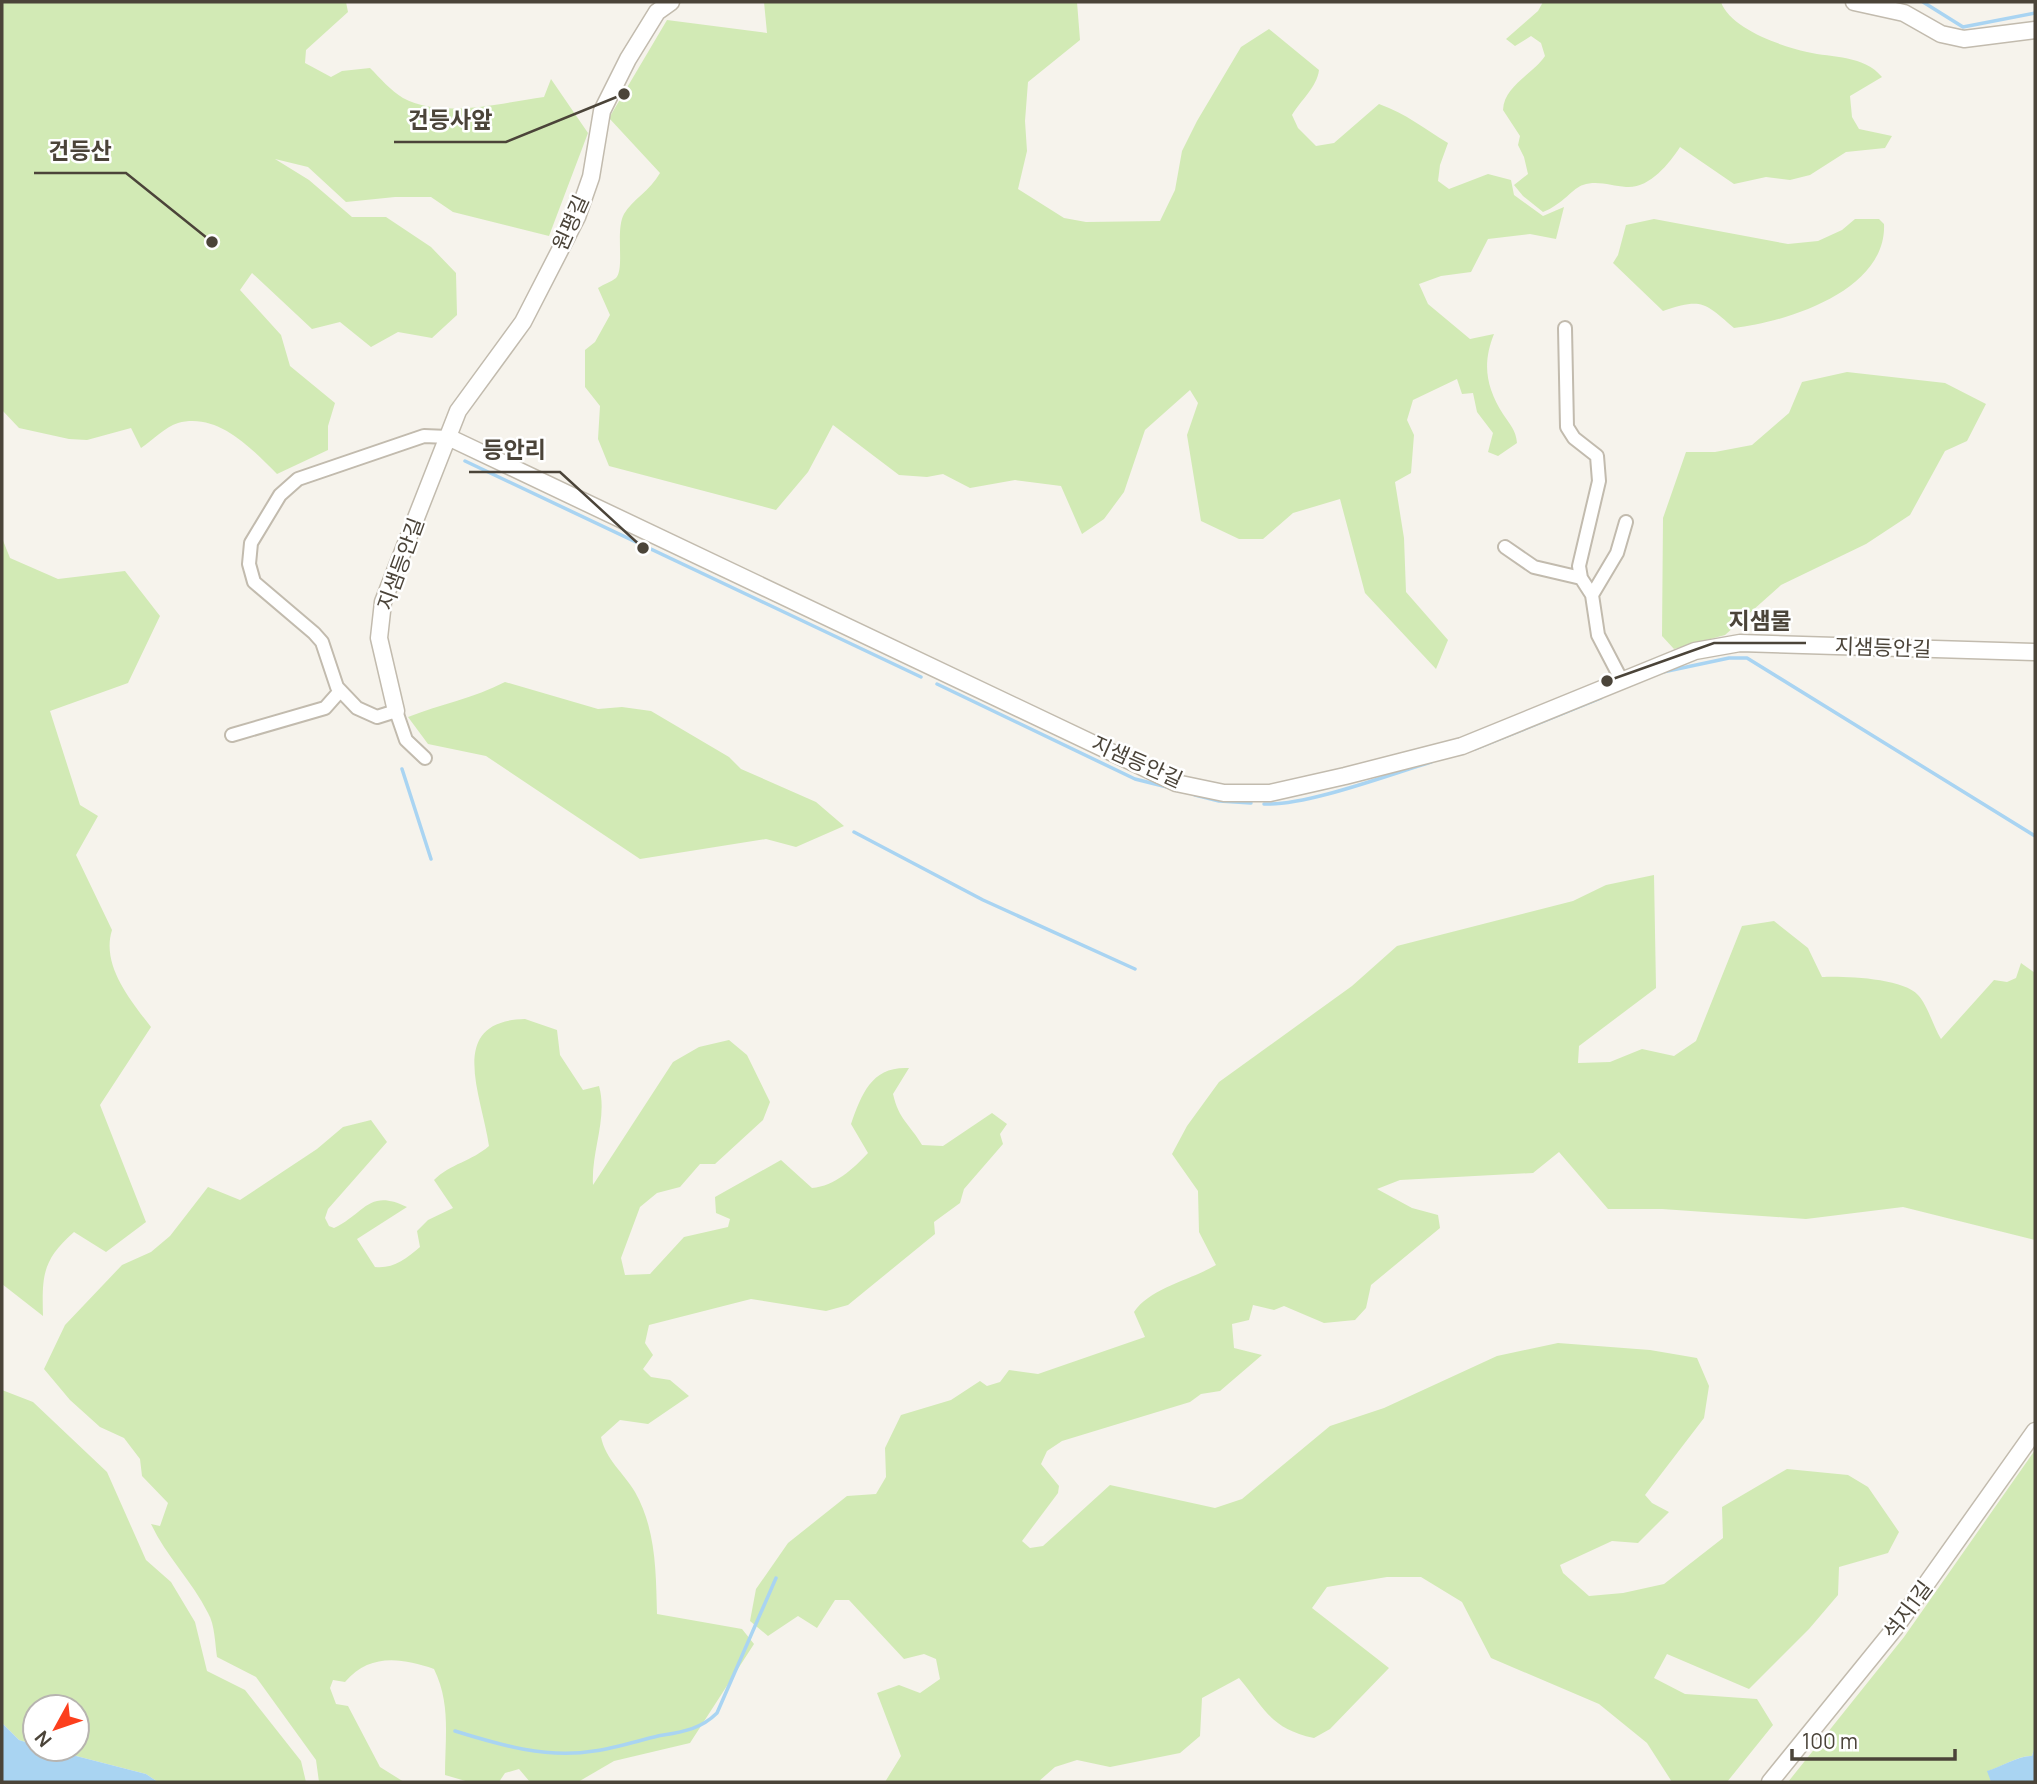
<svg xmlns="http://www.w3.org/2000/svg" width="2037" height="1784" viewBox="0 0 2037 1784" font-family="Manrope,'Noto Sans KR',sans-serif">
	<style>
		.green { fill: #d2eab5 }
		.water { fill: #a9d4f2 }
		.lines { fill: none; stroke-linecap: round; stroke-linejoin: round }
		.stream { stroke: #a9d4f2; stroke-width: 3.5 }
		.minor-casing { stroke: #c2bbae; stroke-width: 16 }
		.tertiary-casing { stroke: #c2bbae; stroke-width: 19 }
		.minor { stroke: #fff; stroke-width: 12 }
		.tertiary { stroke: #fff; stroke-width: 16 }
		.labels { text-anchor: middle; stroke-width: 5; stroke-linejoin: round; paint-order: stroke }
		.street-label { font-size: 21px; fill: #4b4439; stroke: #fff }
		.leader { fill: none; stroke: #4b4439; stroke-width: 2.5 }
		.callout-dot { fill: #4b4439; stroke: #fff; stroke-width: 2.5 }
		.callout-label { font-size: 23px; text-anchor: middle; font-weight: bold; fill: #4b4439; stroke: #fff; stroke-width: 5; stroke-linejoin: round; paint-order: stroke }
	</style>
	<rect width="100%" height="100%" fill="#f6f3ec"/>
	<path class="green" d="M2,2H346L348,12L306,50L305,63L331,77L342,71L370,68C380,78 391,91 403,98C443,119 500,103 544,97L551,79L588,133L549,236L453,212L431,197H395L346,202L308,167L275,159L309,180L352,217H386L431,247L456,273L457,315L432,338L398,332L371,347L340,322L312,329L252,273L240,290L281,335L290,366L335,403L328,426V450L277,474C252,449 218,412 178,423C166,426 152,441 141,448L131,428L87,440L69,439L19,428L2,410Z
		M764,2H1077L1080,40L1028,82L1025,121L1027,151L1018,189L1064,218L1086,222L1160,221L1175,190L1182,151L1197,121L1241,47L1269,29L1319,70C1317,87 1301,100 1292,115L1298,128L1316,146L1334,143L1379,104C1407,114 1423,128 1448,143L1440,165L1438,181L1449,189L1488,174L1511,180L1514,195L1543,216L1564,207L1556,239L1530,234L1488,239L1471,272L1441,276L1419,284L1428,304L1470,339L1494,334C1482,364 1486,387 1503,414C1510,425 1516,430 1517,443L1498,456L1488,452L1493,433L1477,412L1473,393L1462,394L1457,379L1413,400L1407,420L1414,435L1411,473L1395,482L1404,538L1406,592L1448,640L1436,669L1365,593L1340,499L1293,513L1263,539H1239L1201,521L1187,435L1198,403L1190,390L1145,430L1124,492L1104,519L1082,534L1061,486L1015,480L970,488L943,474L927,477L899,475L833,425L808,472L776,510L609,466L598,439L600,406L585,387V350L595,342L610,315L598,288C604,284 611,282 616,278C625,269 615,230 624,214C632,200 650,191 660,173L609,118L667,20L767,33Z
		M1543,2H1721C1730,28 1780,46 1807,52C1833,58 1864,55 1882,77L1850,96L1852,117L1859,129L1892,136L1885,148L1846,152L1810,175L1790,180L1766,177L1734,184L1680,147C1669,164 1649,189 1626,187C1612,186 1597,180 1583,185C1574,187 1562,205 1543,212L1523,196L1514,185L1528,174L1524,157L1518,145L1520,136L1503,110C1504,86 1532,75 1545,56L1541,43L1531,36L1515,46L1506,39L1538,11Z
		M1654,219L1788,244L1818,241L1842,230L1855,219H1879L1884,224C1887,291 1786,322 1734,328C1704,302 1702,298 1663,311L1613,263L1618,255L1626,225Z
		M1847,372L1945,383L1986,404L1967,441L1945,451L1910,515L1866,544L1781,585L1725,635L1674,649L1662,636L1663,518L1686,452H1715L1752,445L1789,413L1802,382Z
		M2,538L10,558L58,579L125,571L160,616L128,683L50,711L80,805L98,816L76,855L112,930C101,965 130,1000 151,1027L100,1105L146,1222L106,1252L74,1232C42,1260 42,1276 43,1316L2,1284Z
		M505,682L598,709L622,707L651,711L729,757L741,769L816,802L844,826L796,847L766,839L640,859L486,756L428,744L408,717C441,704 474,698 505,682Z
		M1654,875L1656,988L1579,1046L1578,1063L1610,1062L1642,1049L1674,1056L1696,1041L1742,926L1774,921L1808,948L1822,977C1844,976 1903,978 1918,995C1928,1006 1933,1026 1941,1039L1994,980L2007,982L2016,978L2021,963L2035,973V1240L1903,1207L1806,1219L1662,1209H1608L1559,1152L1533,1173L1400,1180L1377,1189L1412,1208L1438,1215L1440,1228L1371,1285L1366,1308L1355,1320L1324,1323L1284,1306L1274,1310L1253,1305L1249,1320L1232,1324L1234,1348L1262,1355L1220,1391L1201,1394L1190,1402L1062,1441L1047,1451L1041,1464L1059,1486L1058,1493L1022,1541L1030,1548L1043,1546L1110,1485L1215,1508L1242,1499L1330,1426L1384,1408L1497,1356L1558,1343L1650,1350L1697,1358L1709,1386L1704,1418L1645,1495L1652,1503L1669,1512L1638,1543L1612,1541L1560,1565L1563,1573L1589,1596L1623,1593L1664,1584L1723,1538L1722,1507L1787,1469L1848,1475L1868,1487L1899,1532L1888,1553L1839,1567L1838,1595L1809,1629L1749,1689L1667,1654L1654,1678L1685,1694L1757,1699L1773,1725L1727,1782H1672L1647,1743L1599,1704L1491,1658L1462,1602L1421,1577H1387L1327,1587L1312,1608L1389,1668L1330,1729L1314,1738C1270,1728 1266,1710 1239,1678L1202,1698L1200,1736L1180,1753L1110,1767L1077,1760L1055,1767L1038,1782H885L901,1756L877,1693L899,1685L920,1693L940,1679L936,1659L924,1654L904,1659L849,1600H835L817,1628L798,1616L768,1636L750,1621L756,1589L788,1543L847,1496L876,1494L886,1477L885,1448L901,1415L951,1400L980,1381L987,1386L1000,1382L1009,1370L1038,1374L1145,1337L1134,1312C1150,1288 1191,1280 1216,1265L1199,1232L1198,1191L1172,1154L1187,1126L1219,1082L1352,986L1397,946L1573,901L1606,885Z
		M525,1019L557,1030L560,1055L583,1090L599,1086C608,1118 591,1151 593,1185L673,1062L699,1047L729,1040L747,1055L770,1102L763,1120L715,1164H700L680,1187L657,1193L640,1207L621,1258L625,1275L650,1274L684,1237L728,1227L730,1219L716,1213L715,1197L781,1160L812,1188C835,1186 853,1169 868,1153L851,1124C862,1093 872,1066 909,1068L893,1094C899,1120 909,1123 922,1145L943,1146L992,1113L1007,1124L1000,1134L1003,1144L964,1189L960,1203L934,1222L935,1234L848,1305L826,1311L751,1299L649,1325L645,1343L653,1355L643,1369L651,1377L670,1380L689,1396L648,1424L620,1420L601,1437C606,1460 623,1472 635,1492C656,1529 656,1572 657,1614L742,1629L754,1644L690,1743L614,1761L578,1782H530L519,1769L505,1773L499,1782H469L445,1775C445,1737 451,1704 434,1669C401,1658 370,1653 345,1682L333,1680L330,1688L336,1704L348,1706L380,1767L404,1782H319L316,1760L256,1677L217,1657C215,1644 215,1625 208,1613C192,1581 166,1556 151,1524L160,1526L168,1503L142,1476L140,1459L124,1438L100,1427L70,1400L44,1369L65,1325L122,1265L151,1252L170,1236L208,1187L240,1200L317,1149L343,1127L371,1120L387,1142L328,1209L325,1218L329,1226L334,1228C365,1213 369,1188 407,1207L357,1239L375,1267C393,1269 406,1259 420,1247L417,1231L428,1220L453,1208L434,1180C450,1164 472,1161 489,1146C482,1095 445,1021 525,1019Z
		M2,1390L33,1402L107,1472L146,1560L171,1582L195,1622L207,1671L245,1690L301,1761L306,1782H158L146,1774L49,1749H77V1707H35V1745L19,1740L2,1723Z
		M2035,1450V1746L2032,1756C2019,1755 2002,1767 1988,1771L1991,1782H1788L1904,1637Z"/>
	<path class="water" d="M2,1723L19,1740L35,1745V1749H49L146,1774L158,1782H2Z
		M2035,1746V1782H1991L1987,1771C2001,1767 2020,1755 2032,1756Z"/>
	<g class="lines">
		<path class="stream" d="M1923,2L1963,27L2035,13
			M465,461L921,677
			M1663,672L1729,658H1747L2035,836
			M937,684L1135,779L1171,788
			M1475,749L1601,698
			M402,769L431,859
			M1195,795L1219,801L1251,803
			M1264,804C1306,806 1388,775 1431,762
			M854,832L983,900L1135,969
			M455,1731C500,1745 547,1759 594,1751C616,1748 637,1741 658,1736C681,1732 700,1730 717,1713L776,1578"/>
		<g class="minor-casing">
			<path id="minor" d="M1565,328L1567,427L1574,438L1597,456L1599,481L1579,566L1581,578L1592,595L1598,635L1622,681
				M1505,547L1534,567L1581,578
				M1592,595L1617,553L1626,522
				M232,735L325,708L340,691
				M425,758L406,740L396,711L377,717L357,708L337,687L322,642L314,633L254,582L249,564L251,543L280,495L298,479L424,436L448,437"/>
		</g>
		<g class="tertiary-casing">
			<path id="tertiary" d="M1854,2L1904,13L1941,34L1964,39L2035,30
				M448,437L1176,783L1224,793H1270L1345,776L1462,746L1695,651L1740,643L2035,652
				M396,711L379,638L383,602L458,411L523,322L577,217L591,177L602,111L628,59L657,12L671,2
				M1770,1782L1895,1628L2035,1431"/>
		</g>
		<use href="#minor" class="minor"/>
		<use href="#tertiary" class="tertiary"/>
	</g>
	<g class="labels">
		<g class="street-label">
			<text transform="translate(571 223) rotate(-66)" y="7">원평길</text>
			<text transform="translate(401 564) rotate(-70)" y="7">지샘등안길</text>
			<text transform="translate(1883 648) rotate(2)" y="7">지샘등안길</text>
			<text transform="translate(1137 762) rotate(24)" y="7">지샘등안길</text>
			<text transform="translate(1908 1610) rotate(-53)" y="7">석지1길</text>
		</g>
	</g>
	<path class="leader" d="M624 94L506 142H394M212 242L126 173H34M643 548L560 472H469M1607 681L1714 643H1806"/>
	<g class="callout-dot">
		<circle cx="624" cy="94" r="7"/>
		<circle cx="212" cy="242" r="7"/>
		<circle cx="643" cy="548" r="7"/>
		<circle cx="1607" cy="681" r="7"/>
	</g>
	<g class="callout-label">
		<text x="450" y="128">건등사앞</text>
		<text x="80" y="159">건등산</text>
		<text x="514" y="458">등안리</text>
		<text x="1760" y="629">지샘물</text>
	</g>
	<rect width="2037" height="1784" fill="none" stroke="#4b4439" stroke-width="7"/>
	<g transform="translate(56 1728) rotate(230)"><circle r="33" fill="#ffffff" stroke="#b7b4b0" stroke-width="2"/>
	<path d="M0-5L12 26L0 18L-12 26Z" fill="#fc3f1d"/>
	<text y="-10" font-size="19" font-weight="bold" text-anchor="middle" fill="#4b4439">N</text>
	</g>
	<path d="M1792 1749v10h163v-10" fill="none" stroke="#4b4439" stroke-width="3.5"/>
	<text x="1802" y="1749" font-size="21" fill="#4b4439" stroke="#ffffff" stroke-width="5" paint-order="stroke">100 m</text>
</svg>
